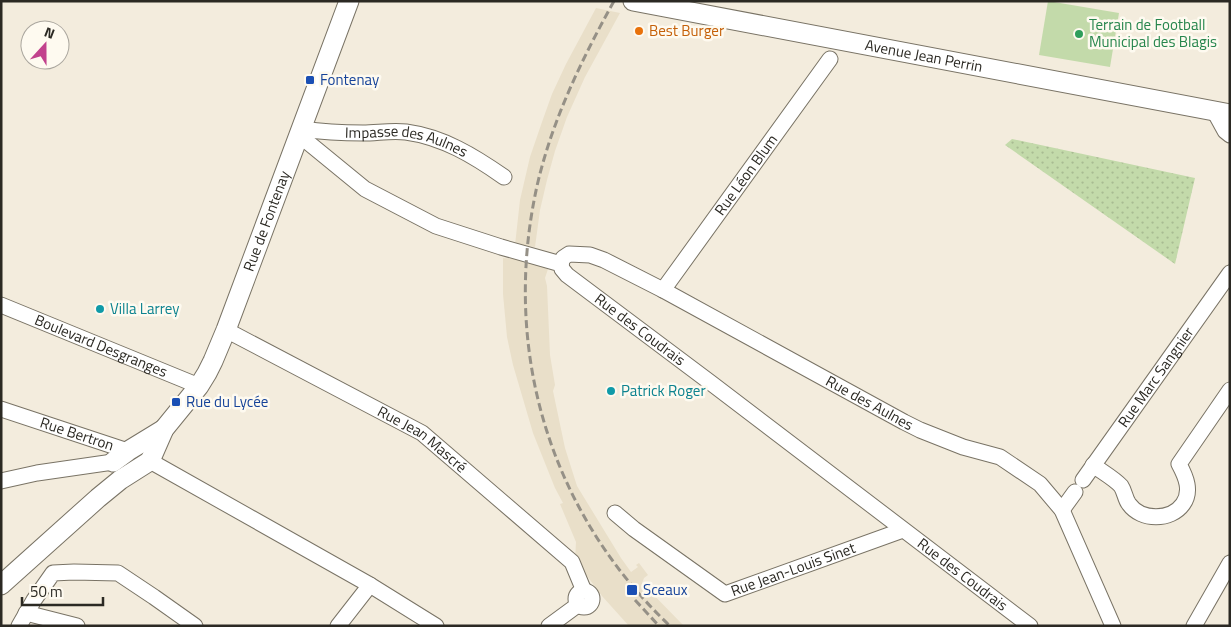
<svg xmlns="http://www.w3.org/2000/svg" width="1231" height="627" viewBox="0 0 1231 627" font-family="'Titillium Web',sans-serif">
	<style>
		.built { fill: #e9dfc9 }
		.garden { fill: url(#garden-dots) }
		.pitch { fill: #c3daaa }
		.lines { fill: none; stroke-linecap: round; stroke-linejoin: round }
		.minor-casing { stroke: #797365; stroke-width: 17 }
		.major-casing { stroke: #797365; stroke-width: 21 }
		.minor { stroke: #fff; stroke-width: 15 }
		.major { stroke: #fff; stroke-width: 19 }
		.rail { stroke: #959086; stroke-width: 3; stroke-dasharray: 8 4; stroke-linecap: butt }
		.food-dot { fill: #e8710a; stroke: #fefaf0; stroke-width: 2 }
		.leisure-dot { fill: #2e9e5b; stroke: #fefaf0; stroke-width: 2 }
		.transit-dot { fill: #1a4fb4; stroke: #fefaf0; stroke-width: 2 }
		.culture-dot { fill: #0f9aa8; stroke: #fefaf0; stroke-width: 2 }
		.labels { text-anchor: middle; stroke-width: 5; stroke-linejoin: round; paint-order: stroke }
		.leisure-label { font-size: 15px; fill: #27864d; stroke: #fefaf0; text-anchor: start }
		.food-label { font-size: 15px; fill: #c56008; stroke: #fefaf0; text-anchor: start }
		.street-label { font-size: 15px; fill: #2b2923; stroke: #fefaf0 }
		.transit-label { font-size: 15px; fill: #164399; stroke: #fefaf0; text-anchor: start }
		.culture-label { font-size: 15px; fill: #0d838f; stroke: #fefaf0; text-anchor: start }
	</style>
	<defs>
		<pattern id="garden-dots" width="8" height="8" patternUnits="userSpaceOnUse" patternTransform="scale(1.25)"><rect width="8" height="8" fill="#c3daaa"/><path d="M2 2h.1M6 6h.1" fill="none" stroke="#a8bb92" stroke-width="1.8" stroke-linecap="round"/></pattern>
	</defs>
	<rect width="100%" height="100%" fill="#f3ecdd"/>
	<path class="built" d="M596,8L620,13L585,77L567,117L555,151L547,180L540,210L535,247L515,245L520,200L530,157L542,122L552,94L566,64Z
		M503,258L531,260L548,269L545,278L547,286L550,355L555,385L553,391L565,448L577,486L621,558L631,572L638,567L636,565L639,563L648,575L644,578L642,583L684,626H629L602,596L575,560L576,542L560,504L563,503L555,488L533,433L513,365L507,337L503,294Z"/>
	<path class="garden" d="M1012,139L1195,178L1175,264L1005,145Z"/>
	<path class="pitch" d="M1048,1L1119,13L1110,67L1039,55Z"/>
	<g class="lines">
		<g class="minor-casing">
			<g id="minor">
				<path d="M1214,111L1225,131L1230,135"/>
				<path id="s1" d="M302,129C323,132 342,133 363,133C377,133 392,130 406,132C443,137 474,156 504,177"/>
				<path id="s2" d="M299,135L365,189L436,226L501,247L561,264L562,269L567,275L711,383L1030,626"/>
				<path id="s3" d="M561,264L563,258L569,254L590,255L604,260L663,290L904,422L920,430L963,447L1000,457L1040,484L1062,510L1113,626"/>
				<path id="s4" d="M663,290L830,59"/>
				<path id="s5" d="M1,305L199,386"/>
				<path id="s6" d="M226,330L422,433L572,562L584,591"/>
				<path id="s7" d="M1,409L128,451"/>
				<path d="M150,461L370,585L436,626"/>
				<path d="M1093,465C1101,471 1115,479 1121,486C1125,492 1125,499 1129,504C1141,521 1171,521 1183,504C1192,491 1186,477 1179,464L1230,390"/>
				<path id="s8" d="M1083,480L1230,273"/>
				<path d="M1,481L37,473L113,462"/>
				<path d="M1062,510L1075,492"/>
				<path id="s9" d="M615,513L634,529L725,594L903,530"/>
				<circle cx="584" cy="599" r="8"/>
				<path d="M26,613L77,626"/>
				<path d="M19,626L34,600L53,573L74,572L118,573L154,597L195,626"/>
				<path d="M338,626L370,585"/>
				<path d="M549,626L579,604"/>
				<path d="M1194,626L1230,563"/>
			</g>
		</g>
		<g class="major-casing">
			<g id="major">
				<path id="s10" d="M633,1L1230,114"/>
				<path id="s11" d="M150,461L164,429L199,386L207,373L213,361L226,330L349,1"/>
				<path d="M113,462L128,451L164,429"/>
				<path d="M1,585L98,498L120,480L150,461"/>
			</g>
		</g>
		<use href="#minor" class="minor"/>
		<use href="#major" class="major"/>
		<path class="rail" d="M614,1C582,59 552,120 537,186C501,349 549,511 670,626
			M635,600L659,626"/>
	</g>
	<circle class="food-dot" cx="639" cy="31" r="5"/>
	<circle class="leisure-dot" cx="1079" cy="34" r="5"/>
	<g class="transit-dot">
		<rect x="305" y="75" width="10" height="10" rx="2.5"/>
		<rect x="171" y="397" width="10" height="10" rx="2.5"/>
		<rect x="626" y="584" width="12" height="12" rx="2.5"/>
	</g>
	<g class="culture-dot">
		<circle cx="100" cy="309" r="5"/>
		<circle cx="611" cy="391" r="5"/>
	</g>
	<g class="labels">
		<g class="leisure-label">
			<text x="1089" y="30">Terrain de Football<tspan x="1089" dy="17">Municipal des Blagis</tspan></text>
		</g>
		<g class="food-label">
			<text x="649" y="36">Best Burger</text>
		</g>
		<g class="street-label">
			<text dy="5" stroke="none"><textPath href="#s10" startOffset="296">Avenue Jean Perrin</textPath></text>
			<text dy="5" stroke="none"><textPath href="#s1" startOffset="106">Impasse des Aulnes</textPath></text>
			<text dy="5" stroke="none"><textPath href="#s4" startOffset="142">Rue Léon Blum</textPath></text>
			<text dy="5" stroke="none"><textPath href="#s11" startOffset="269">Rue de Fontenay</textPath></text>
			<text dy="5" stroke="none"><textPath href="#s2" startOffset="400">Rue des Coudrais</textPath></text>
			<text dy="5" stroke="none"><textPath href="#s5" startOffset="108">Boulevard Desgranges</textPath></text>
			<text dy="5" stroke="none"><textPath href="#s8" startOffset="126">Rue Marc Sangnier</textPath></text>
			<text dy="5" stroke="none"><textPath href="#s3" startOffset="351">Rue des Aulnes</textPath></text>
			<text dy="5" stroke="none"><textPath href="#s7" startOffset="80">Rue Bertron</textPath></text>
			<text dy="5" stroke="none"><textPath href="#s6" startOffset="225">Rue Jean Mascré</textPath></text>
			<text dy="5" stroke="none"><textPath href="#s9" startOffset="209">Rue Jean-Louis Sinet</textPath></text>
			<text dy="5" stroke="none"><textPath href="#s2" startOffset="805">Rue des Coudrais</textPath></text>
		</g>
		<g class="transit-label">
			<text x="320" y="85">Fontenay</text>
			<text x="186" y="407">Rue du Lycée</text>
			<text x="643" y="595">Sceaux</text>
		</g>
		<g class="culture-label">
			<text x="110" y="314">Villa Larrey</text>
			<text x="621" y="396">Patrick Roger</text>
		</g>
	</g>
	<rect width="1231" height="627" fill="none" stroke="#2b2923" stroke-width="5"/>
	<g transform="translate(45 45) rotate(21)"><circle r="24" fill="#fefaf0" stroke="#aaa69e"/>
	<path d="M0-4L9 19L0 12L-9 19Z" fill="#c2428d"/>
	<text y="-8" font-size="14" font-weight="bold" text-anchor="middle" fill="#2b2923">N</text>
	</g>
	<path d="M22 597v8h81v-8" fill="none" stroke="#2b2923" stroke-width="2.5"/>
	<text x="30" y="597" font-size="15" fill="#2b2923" stroke="#fefaf0" stroke-width="4" paint-order="stroke">50 m</text>
</svg>
